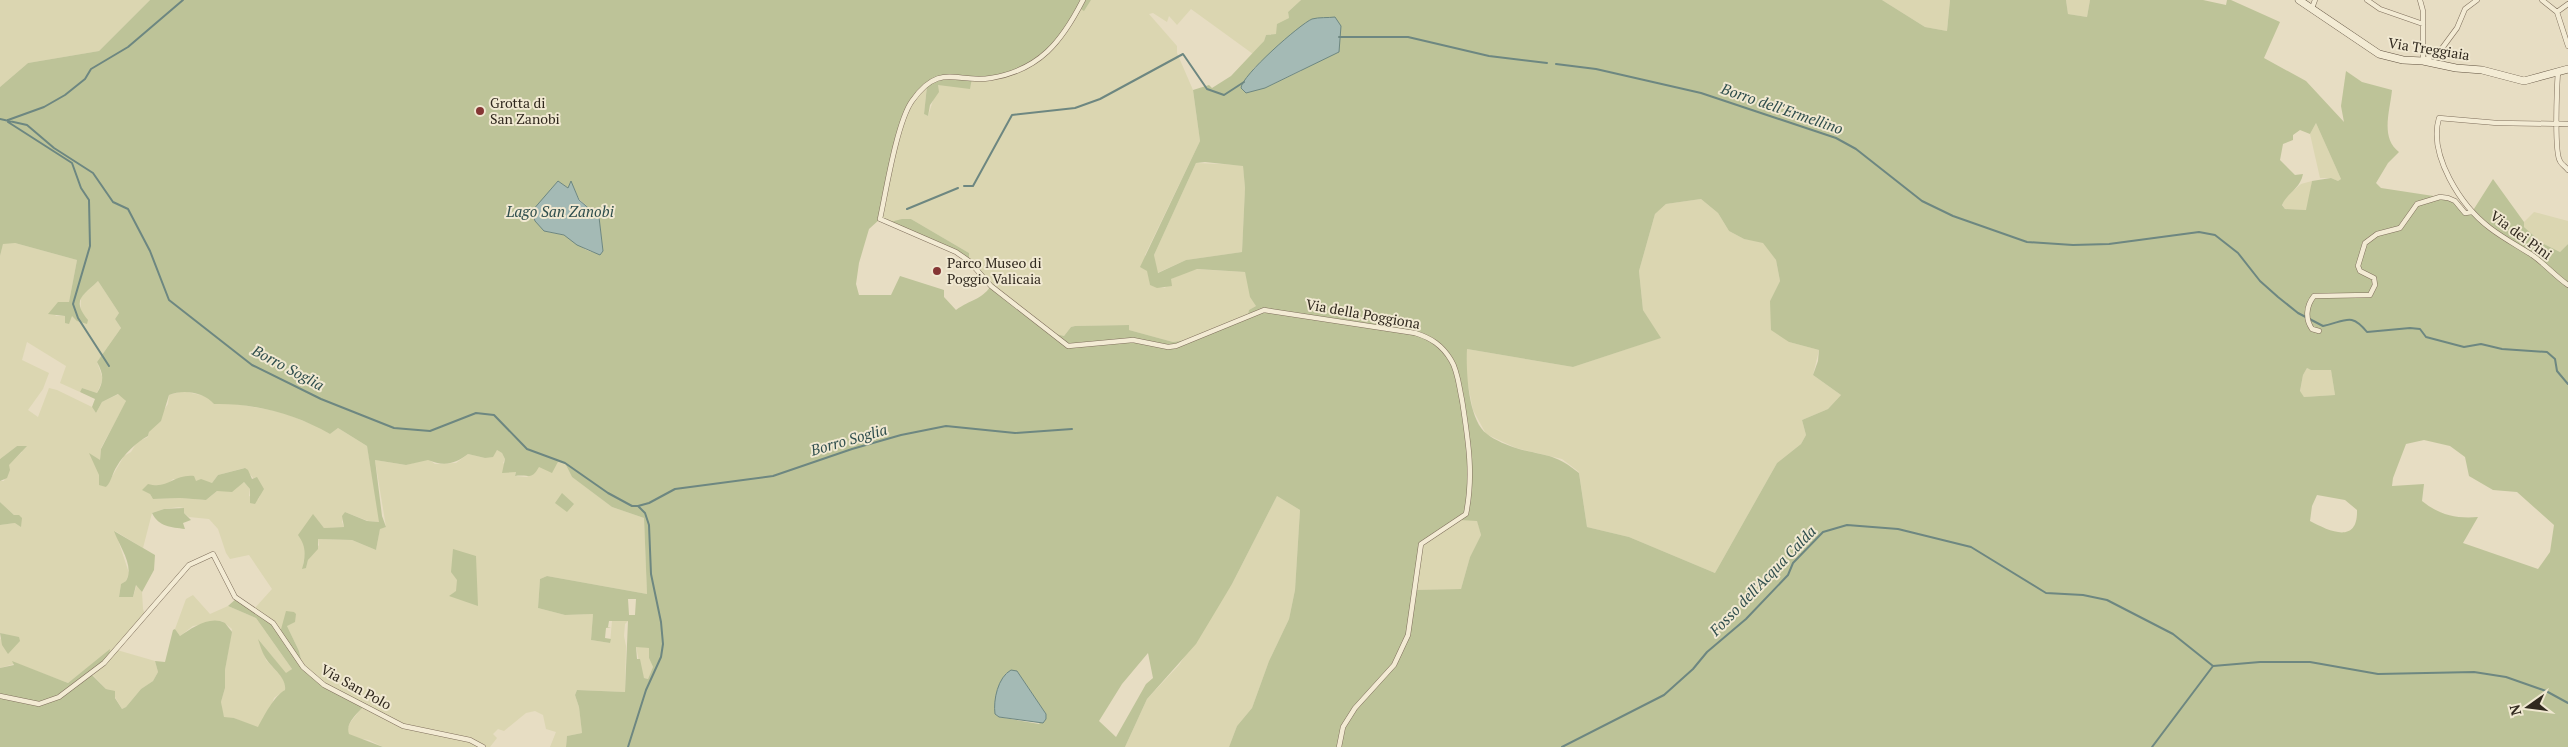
<svg xmlns="http://www.w3.org/2000/svg" width="2568" height="747" viewBox="0 0 2568 747" font-family="'PT Serif',serif">
	<style>
		.farmland { fill: #dbd6b1; fill-rule: evenodd }
		.green { fill: #bdc398; fill-rule: evenodd }
		.water { fill: #a4bab5; stroke: #6d8781 }
		.lines { fill: none; stroke-linecap: round; stroke-linejoin: round }
		.stream { stroke: #6d8781; stroke-width: 2 }
		.street-casing { stroke: #7f6f5c; stroke-width: 5.5 }
		.secondary-casing { stroke: #60513f; stroke-width: 8 }
		.street { stroke: #f3ebd4; stroke-width: 4.5 }
		.secondary { stroke: #f3ebd4; stroke-width: 7 }
		.poi-dot { fill: #853634; stroke: #f0e8d1; stroke-width: 2 }
		.labels { text-anchor: middle; stroke-width: 4; stroke-linejoin: round; paint-order: stroke }
		.street-label { font-size: 14px; fill: #30281e; stroke: #f0e8d1 }
		.poi-label { font-size: 14px; fill: #30281e; stroke: #f0e8d1; text-anchor: start }
		.water-label { font-size: 15px; font-style: italic; fill: #2f4e4d; stroke: #f0e8d1 }
	</style>
	<rect width="100%" height="100%" fill="#e7ddc3"/>
	<path class="farmland" d="M0,0H150L99,51L28,63L0,87Z
		M1091,0H1301L1288,12L1289,18L1282,24L1276,34L1266,35L1264,41L1253,54L1191,9L1177,25L1169,16L1167,22L1153,13L1149,14L1177,46V53L1193,90L1200,141L1145,255L1150,285L1165,288L1171,279L1193,269L1245,272L1256,306L1249,310L1248,315L1195,339L1173,342L1129,330V325L1075,326L1071,327L1064,336L1048,332L991,286L969,261V253L911,219L890,222L880,219L897,143L911,101L927,85L924,114L928,116L938,85L943,84L969,88L971,77Z
		M1882,0H1950L1947,31L1925,27Z
		M2066,0H2090L2087,17L2068,14Z
		M2316,123L2341,179L2338,181L2331,178H2320L2310,134Z
		M1196,163L1243,165L1245,188L1242,252L1186,260L1157,273L1154,255Z
		M2312,181L2307,210L2285,209L2282,204L2286,197L2301,184Z
		M1701,199L1718,213L1729,231L1744,239L1763,242L1776,260L1780,281L1770,301L1789,342L1819,350L1813,375L1841,395L1828,409L1802,420L1806,435L1801,444L1777,463L1715,573L1629,537L1587,527L1579,472L1562,459L1516,448L1486,434L1473,410L1466,374L1467,349L1573,367L1660,338L1643,310L1639,271L1655,214L1666,204Z
		M2534,212L2568,221V244L2560,252L2542,243L2524,227V222Z
		M3,243H15L77,260L69,302L55,316H65V323L72,315L80,322L81,297L98,281L119,313L115,319L121,328L97,362L103,379L97,393L82,388L80,392L60,383L66,366L27,342L22,360L49,373L43,389L28,410L38,417L49,388L57,390L92,407L96,413L102,402L119,394L124,398L126,402L101,448L100,461L90,454L106,487L124,456L131,452L137,442L148,437L149,432L168,404L169,395L183,391L209,397L214,404H237L281,412L319,427L330,434L338,428L367,446L380,522L368,521L345,512L342,522L344,527L324,528L313,515L304,528L305,556L303,564L306,568L308,560L319,545L318,539L352,540L376,550L380,528L386,527L375,460L406,465L428,459L435,464L456,463L468,454L485,458L497,450L502,453L505,459L503,463L516,472L515,476L527,477L539,466L552,472L558,462L565,463L572,477L612,507L644,518L647,594L547,576L540,579L538,608L565,615L593,614L591,640L610,643L612,621H628L625,624L624,636L626,646L625,692L577,690L575,695L579,707L582,733L567,736L566,747H550L556,732L546,729L543,715L535,711L526,713L504,731L498,729L493,734L497,738L490,747H383L369,740L354,738L349,735L347,730L350,723L363,706L324,685L303,667L299,651L287,626L284,625L280,633L254,609L272,589L249,555L230,559L226,553L218,529L209,519L189,517L184,513V508L179,507L164,509L152,513L143,548L115,531L129,573L126,581L121,584L119,597H133L137,584L142,592L143,609L146,617L117,650L155,661L158,672L153,681L141,689L126,707L122,709L111,690L106,689L92,674L110,650L68,683L13,662L14,664L0,668V638L3,643L15,637L0,633V525L15,523L14,515L0,502V481H4L8,465L22,452L17,446L0,459V256ZM244,468L255,480L260,496L258,500L249,496L250,489L244,482L226,491H217L206,500L180,498L153,499L150,494L154,486L168,484L173,479L212,483L218,475Z
		M2307,368L2312,370L2331,369L2335,395L2304,397L2300,392L2303,375Z
		M1277,496L1300,510L1295,590L1289,619L1269,661L1252,708L1237,726L1229,747H1125L1147,699L1179,665L1232,584Z
		M1460,520H1477L1481,535L1470,557L1461,589L1413,590L1421,544Z
		M193,595L210,614L228,606L256,618L292,669L286,674L259,640L266,660L282,677L286,686L285,690L274,698L271,707L258,728L234,718H224L222,710L221,702L225,688V670L232,629L222,621L193,626L180,636L175,629L186,599Z
		M636,646L649,648V658L653,667L648,679L644,678L641,672Z"/>
	<path class="green" d="M150,0H1091L1084,11L1079,8C1069,22 1061,38 1050,50C1032,70 997,78 972,78L970,89L938,85L939,92L930,105L928,116L924,114L927,86L911,101L897,143L880,219L869,229L859,263L856,284L859,295H891L900,276L944,290V297L956,310C971,299 980,301 991,286L1048,332L1064,336L1071,327L1075,326L1129,325V330L1173,342L1195,339L1248,315L1249,310L1256,306L1250,297L1245,272L1197,269L1171,279L1172,286L1157,288L1150,285L1147,271L1140,267L1200,141L1193,90L1209,85L1212,88L1231,76L1264,41L1266,35L1276,34L1277,24L1289,18L1288,12L1301,0H1882L1925,27L1947,31L1950,0H2066L2068,14L2087,17L2090,0H2203L2226,5L2227,0H2231L2280,22L2264,58L2306,81L2344,122L2341,106L2346,71L2362,82L2392,90C2390,111 2380,138 2399,152L2388,163L2376,183L2381,188L2440,197L2455,201L2462,210L2472,212L2493,179L2524,222V227L2542,243L2560,252L2568,244V747H1229L1237,726L1252,708L1269,661L1289,619L1295,590L1300,510L1277,496L1232,584L1196,644L1147,699L1125,747H566L567,736L582,733L579,707L575,695L577,690L625,692L628,621H609L608,627H611L606,628L605,638L611,639L610,643L591,640L593,614L565,615L538,608L540,579L547,576L647,594L644,518L612,507L572,477L565,463L558,462L552,473L539,467C531,481 528,474 515,476L516,472L502,473L505,459L502,453L497,450L493,457L485,458L468,454C454,465 443,466 428,460L406,465L375,460L382,516L386,527L380,529L376,550L352,540L318,539V549L308,560L306,568L302,569C306,555 306,546 298,535L313,514L324,528L344,527L342,516L345,512L367,521L379,522L367,446L338,428L330,434C295,414 255,403 214,404C204,392 183,389 169,395L161,421L149,432L148,436C138,441 123,455 117,466C112,473 112,481 106,487L99,485V475L89,453L100,460L101,449L126,401L118,394L102,402L96,413L92,407L95,399L80,392L82,388L97,393C104,381 104,375 97,362L121,328L115,319L119,313L98,281C83,296 71,299 88,320L87,324L77,321L72,316L69,324L65,323V316L48,314L58,302H69L77,260L15,243L3,244L0,256V87L28,63L99,51ZM1311,20L1301,71L1266,87L1253,69ZM2316,123L2341,179L2338,181L2331,178L2312,181L2306,210L2285,209L2282,205C2288,192 2300,189 2303,174L2295,175L2280,160L2283,144L2293,140V135L2300,130L2310,134ZM1205,162L1243,166L1245,188L1242,252L1186,260L1158,273L1154,255L1196,163ZM558,181L568,188L573,186L579,199L599,217L603,251L601,253C586,254 578,243 566,236C560,233 552,234 547,231C540,227 535,221 532,213ZM1701,199L1718,213L1729,231L1744,239L1763,243L1776,260L1780,281L1770,301L1771,330L1789,342L1819,350L1818,361L1813,375L1841,395L1828,409L1802,420L1806,435L1801,444L1777,463L1715,573L1629,537L1587,527L1579,473C1556,454 1546,456 1519,449C1509,446 1494,440 1487,434C1468,420 1466,371 1467,349L1573,367L1661,338L1643,310L1639,271L1655,214L1666,204ZM2307,368L2311,370H2331L2335,395L2304,397L2300,391L2303,375ZM2424,440L2450,446L2465,457L2469,476L2493,490L2517,492L2554,525L2550,552L2538,569L2463,543L2478,517C2457,519 2439,515 2422,501L2424,484L2392,486L2393,478L2406,444ZM2317,495L2345,500L2357,510C2358,545 2329,531 2310,521L2312,506ZM1460,520L1477,521L1481,535L1470,557L1461,589L1413,590L1421,544ZM628,599H636L635,615H629ZM636,647L649,648V658L653,667L648,679L644,678L640,659H637ZM1148,653L1153,678L1146,684L1116,737L1099,721L1122,684ZM1017,671L1046,714L1039,724L999,717C993,697 997,692 1006,673Z
		M902,219H911L969,253V261L890,222Z
		M17,446H27L9,465L10,470L7,478L0,481V459Z
		M245,468L248,470L252,479L257,477L264,489L255,504L250,503V489L244,482L232,492L217,491L206,500L180,498L153,499L150,494L142,490L148,484C168,490 173,474 194,476L196,481L201,479L212,483L218,475Z
		M562,493L574,504L567,512L555,503Z
		M0,502L14,515H19L22,518L21,527L15,523L0,525Z
		M184,508V513L191,520L183,523L185,529C171,527 159,527 152,513L164,509Z
		M114,531L155,555L154,570L142,592L136,585L133,597H119L121,584L126,581C135,566 119,546 114,531Z
		M453,549L476,556L478,606L449,596L456,591L457,580L451,572Z
		M237,598L267,618L280,633L286,611L294,612L296,614L295,622L287,626L299,651L303,667L308,673L364,706C357,714 345,723 349,734L383,747H0V668L14,665L12,661L68,683L110,649L109,657L92,675L106,689L115,691V698L122,709L126,707L141,689L153,681L158,672L155,661L165,662L173,630L175,629L180,636C192,628 210,615 225,623L232,632L225,670V688L221,702L224,717L234,718L258,727C264,716 274,696 285,690C287,677 271,668 265,657C262,652 260,645 258,639L286,673L292,669L256,618L228,606Z
		M0,633L19,637L20,641L8,654L2,645Z"/>
	<path class="water" d="M1335,17L1341,26L1339,52L1265,88L1246,93L1241,88C1241,76 1300,24 1312,19C1319,17 1328,18 1335,17Z
		M558,181L568,188L571,181L579,200L599,217L603,251L600,255L577,245L564,235L544,231L535,221L532,211Z
		M1011,670L1017,671L1046,714V719L1043,723L999,717L995,714C993,700 998,677 1011,670Z"/>
	<g class="lines">
		<path class="stream" d="M1339,37H1408L1489,56L1547,63
			M1556,64L1596,69L1701,93L1836,138L1856,149L1922,201L1953,216L2027,242L2073,245L2109,244L2199,232L2215,235L2238,253L2260,281L2278,297L2298,313L2323,326C2346,321 2351,312 2367,332L2410,328L2420,329L2426,337L2464,347L2481,344L2502,349L2547,352L2555,359L2557,371L2568,384
			M0,119L27,125L54,148L93,173L113,202L128,209L150,251L169,300L252,365L321,399L394,428L430,431L476,413L494,415L527,449L565,463L608,493L632,506H638L649,503L675,489L773,476L852,449L901,435L946,426L1015,433L1072,429
			M8,120L44,107L65,95L85,79L91,69L128,47L183,0
			M8,122L72,163L81,188L89,200L90,246L73,304L78,318L109,366
			M964,186H973L1012,115L1075,108L1100,99L1183,54L1207,89L1224,95L1244,82
			M907,209L958,188
			M628,747L646,690L661,657L663,644L661,622L651,574L649,525L645,513L638,506
			M1562,747L1664,695L1693,669L1707,652L1746,619L1788,575L1793,563L1823,532L1847,525L1898,529L1971,547L2046,593L2083,595L2107,600L2173,634L2213,666L2260,662H2310L2378,674L2474,672L2506,677L2546,691L2568,703
			M2152,747L2213,666"/>
		<g class="street-casing">
			<path id="street" d="M1083,0C1062,41 1040,70 991,78C957,84 940,61 912,101C897,122 886,191 880,219L956,252L969,261L991,286L1068,346L1133,340L1168,347L1176,346L1264,310L1415,333C1431,338 1442,345 1451,360C1458,371 1459,387 1462,400C1468,439 1474,475 1466,514L1421,544L1408,635L1394,665L1355,708L1343,727L1339,747
				M2367,0L2380,9L2423,24
				M2420,0L2423,11V61L2440,51L2457,28L2465,9L2477,0
				M2542,0L2557,12
				M2568,4L2557,12L2568,46
				M2312,8L2315,0
				M2558,71C2557,86 2554,152 2560,161C2561,164 2566,167 2568,170
				M2568,124L2497,123L2439,118C2428,155 2461,206 2490,228C2503,238 2518,246 2532,255C2545,264 2555,276 2568,285
				M2319,331L2312,329C2305,319 2306,306 2314,296L2370,295L2375,285L2374,278L2360,271L2358,266L2365,243L2377,234L2400,228L2417,204L2440,197L2448,198L2455,201L2465,213L2472,212
				M0,696L39,704L59,697L104,663L189,565L213,554L235,597L273,623L303,667L324,685L403,726L470,740L483,747"/>
		</g>
		<g class="secondary-casing">
			<path id="secondary" d="M2299,0L2379,54L2403,60L2423,61L2456,68L2482,70L2524,81L2568,69"/>
		</g>
		<use href="#street" class="street"/>
		<use href="#secondary" class="secondary"/>
	</g>
	<g class="poi-dot">
		<circle cx="480" cy="111" r="5"/>
		<circle cx="937" cy="271" r="5"/>
	</g>
	<g class="labels">
		<g class="street-label">
			<text transform="translate(2429 49) rotate(9)" y="5">Via Treggiaia</text>
			<text transform="translate(2521 235) rotate(36)" y="5">Via dei Pini</text>
			<text transform="translate(1363 314) rotate(10)" y="5">Via della Poggiona</text>
			<text transform="translate(356 687) rotate(29)" y="5">Via San Polo</text>
		</g>
		<g class="poi-label">
			<text x="490" y="108">Grotta di<tspan x="490" dy="16">San Zanobi</tspan></text>
			<text x="947" y="268">Parco Museo di<tspan x="947" dy="16">Poggio Valicaia</tspan></text>
		</g>
		<g class="water-label">
			<text transform="translate(1782 109) rotate(19)" y="5">Borro dell'Ermellino</text>
			<text x="560" y="217">Lago San Zanobi</text>
			<text transform="translate(288 368) rotate(28)" y="5">Borro Soglia</text>
			<text transform="translate(849 440) rotate(-16)" y="5">Borro Soglia</text>
			<text transform="translate(1763 581) rotate(-46)" y="5">Fosso dell'Acqua Calda</text>
		</g>
	</g>
	<g transform="translate(2528 707) rotate(256)" stroke="#f0e8d1" stroke-width="4" paint-order="stroke">
	<path d="M0-4L9 19L0 12L-9 19Z" fill="#30281e"/>
	<text y="-8" font-size="14" font-weight="bold" text-anchor="middle" fill="#30281e">N</text>
	</g>
</svg>
